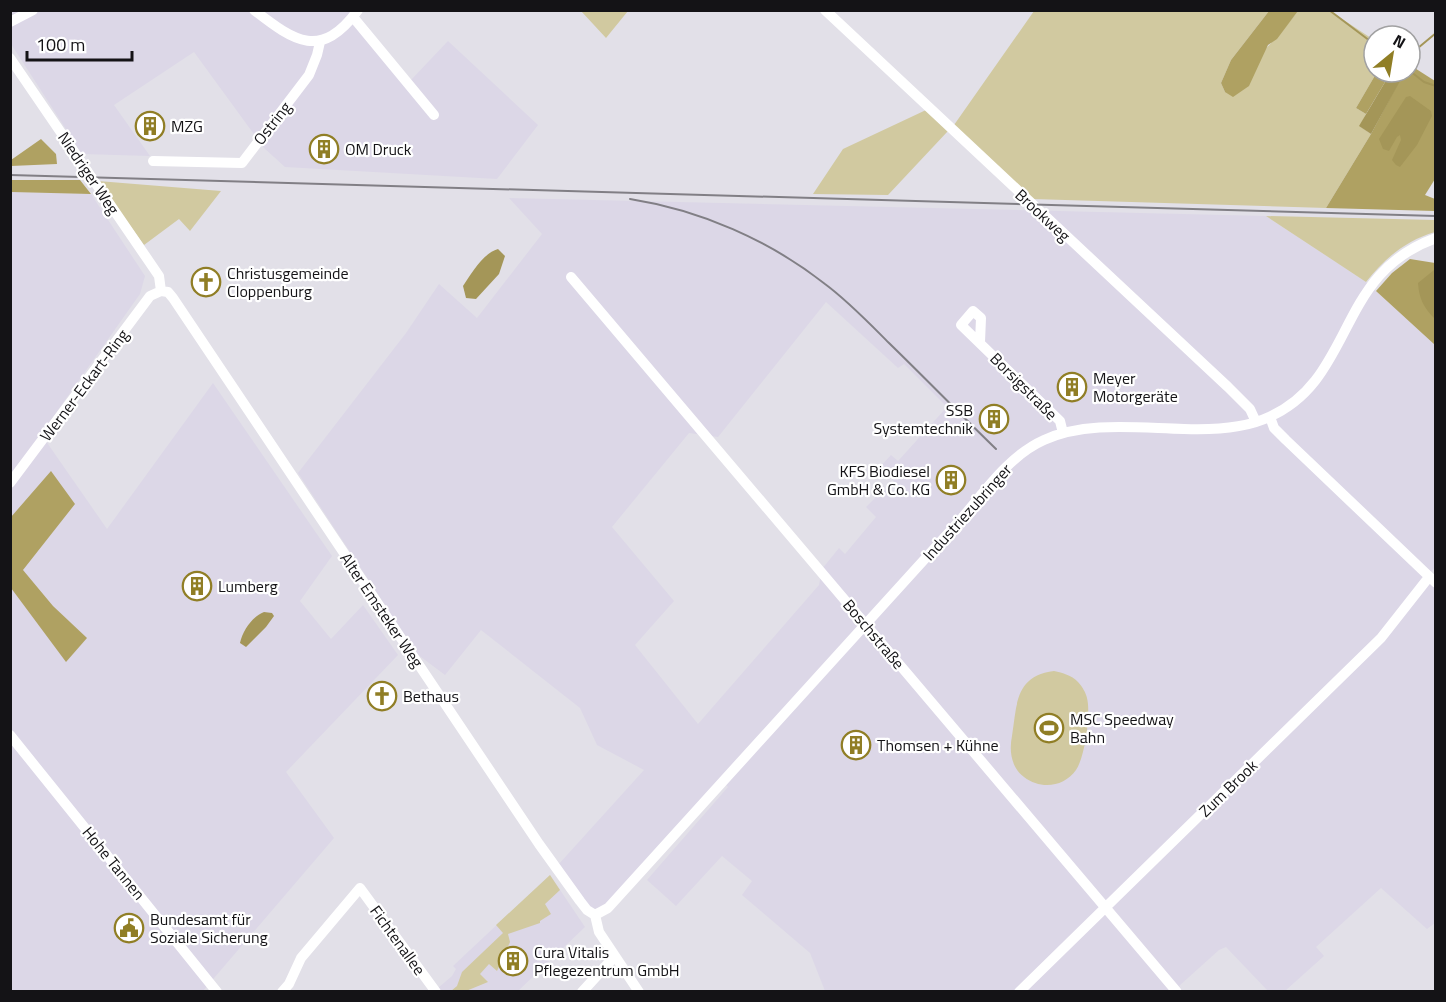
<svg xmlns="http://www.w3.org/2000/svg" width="1446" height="1002" viewBox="0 0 1446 1002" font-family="'Titillium Web',sans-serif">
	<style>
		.built { fill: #dcd7e7; fill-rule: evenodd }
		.green { fill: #d1c9a0 }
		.forest { fill: #afa162 }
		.water { fill: #a49658 }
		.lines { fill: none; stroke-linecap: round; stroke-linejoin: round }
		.stream { stroke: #a49658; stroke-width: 2 }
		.minor { stroke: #fff; stroke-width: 10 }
		.rail { stroke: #817f85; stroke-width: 2 }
		.labels { text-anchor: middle; stroke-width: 4.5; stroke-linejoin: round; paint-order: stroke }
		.street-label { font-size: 16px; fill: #141316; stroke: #fff }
		.poi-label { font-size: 16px; fill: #141316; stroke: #fff; text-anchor: start }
	</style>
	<rect width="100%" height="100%" fill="#e2e0e8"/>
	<path class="built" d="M11,11H363L359,16L411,80L448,41L538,125L497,179L285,167L264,148L194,52L114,105L150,156L82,154L11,44Z
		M11,192L91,194L145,276L140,294L41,434L107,529L213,383L332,556L300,601L331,639L363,605L398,655L286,772L334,838L203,991L11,992Z
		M509,198L1266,216L1366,282L1435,345L1436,566L1425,578L1436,588L1435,923L1427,929L1381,888L1316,947L1324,956L1285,991H1268L1226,947L1219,950L1179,986L1183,991H825L810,953L742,895L752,881L722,856L676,906L647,880L728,787L720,778L605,906L595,909L587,906L558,865L644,770L597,745L580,708L481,630L445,675L413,651L387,608L298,473L406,333L439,284L477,318L542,234ZM826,302L898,368L904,364L947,407L898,461L891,455L879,468L903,489L894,498L884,489L866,507L876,517L845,554L839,548L822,569L819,585L698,724L635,645L674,601L612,527L689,433L718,437Z
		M550,875L585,927L518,991L440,992L438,988L452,976L456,969L453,966Z"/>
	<path class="green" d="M581,11H628L606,38Z
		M1034,11H1269L1231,60L1221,83L1225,92C1250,65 1276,40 1298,11H1330L1374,40V72H1377L1356,108L1366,114L1360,126L1371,134L1326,208L1032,199L954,125Z
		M926,110L948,131L888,195L813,194L843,149Z
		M98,181L221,191L190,231L179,219L144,245Z
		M1266,216L1435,220V232C1405,241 1385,258 1366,282Z
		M1054,671C1063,673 1071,675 1078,682C1082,686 1086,693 1087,698C1091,713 1085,757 1076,770C1064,787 1041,790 1024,777C1011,767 1009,751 1012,736C1017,704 1015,676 1054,671Z
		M550,875L560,890L545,904L551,914L540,921V923L508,934L510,942L497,971L489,964L480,974L488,982L466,991H451L457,986L462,972L503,933L496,925Z"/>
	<path class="forest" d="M1269,11H1298L1277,39L1268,45L1249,86L1233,97L1225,92L1221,83L1231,60Z
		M1410,65L1435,81V179L1425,195L1435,199V211L1326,208L1371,134L1404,72H1410Z
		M1377,72H1391L1366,114L1356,108Z
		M41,139L56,154L57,164L11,166V160Z
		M11,180H80L91,194L11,192Z
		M1410,259L1435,263V270H1434L1435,345L1376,291L1392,273Z
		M51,471L75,504L23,570L53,606L87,638L66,662L11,588V517Z"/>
	<path class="water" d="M1391,72H1405L1371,134L1359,126Z
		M1410,96L1431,111L1432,116L1417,145L1400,167L1396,165L1392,160L1401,140L1400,135L1397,137L1389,151L1383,149L1379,139L1406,97Z
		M498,249L505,256L499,274L476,299L466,298L463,286C472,273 482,254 498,249Z
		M1434,270H1436L1435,319C1424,308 1419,299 1418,283Z
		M264,612L272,613L274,616L266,627L246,647L240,643C243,630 252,617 264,612Z"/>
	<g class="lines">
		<path class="stream" d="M1329,10L1374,44
			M1412,53L1436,33
			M1410,71L1424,82L1436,86"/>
		<path class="minor" d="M254,10C295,42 321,60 358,10
			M825,10L1228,387L1250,409L1256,422
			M353,17L434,115
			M10,22L33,10
			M10,58L159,276L161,291
			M153,161L242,163L309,75L317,55L320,42
			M571,277L1177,992
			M161,291L168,292L173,298L539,844L580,901L587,910L595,915L599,932L639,992
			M980,342L981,318L973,311L961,325L1060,421L1063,433
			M1270,417L1274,428L1286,440L1436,583
			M10,483L150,296L161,291
			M10,735L217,992
			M595,915L608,908L962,518C985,491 1010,455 1044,440C1086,421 1138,428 1184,429C1211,430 1244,429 1269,417C1333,389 1339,322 1379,276C1394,259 1414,246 1436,238
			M282,992L289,984L301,958L360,888L436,992
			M582,992L615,956
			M1019,992L1381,638L1429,577"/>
		<path class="rail" d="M10,175L1436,216
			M630,199C700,210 769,240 825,284C848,301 868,322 889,343C925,378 960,414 996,449"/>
	</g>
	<defs>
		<g id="building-ring" transform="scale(1.5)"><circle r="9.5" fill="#fff" stroke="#907e25" stroke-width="1.5"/><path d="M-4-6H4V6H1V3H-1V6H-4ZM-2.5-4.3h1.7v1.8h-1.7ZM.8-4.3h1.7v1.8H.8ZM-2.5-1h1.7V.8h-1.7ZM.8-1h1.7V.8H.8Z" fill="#907e25"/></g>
		<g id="church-ring" transform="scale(1.5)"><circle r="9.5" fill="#fff" stroke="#907e25" stroke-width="1.5"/><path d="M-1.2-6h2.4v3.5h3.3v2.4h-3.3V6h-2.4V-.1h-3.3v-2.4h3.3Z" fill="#907e25"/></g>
		<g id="stadium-ring" transform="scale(1.5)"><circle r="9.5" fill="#fff" stroke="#907e25" stroke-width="1.5"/><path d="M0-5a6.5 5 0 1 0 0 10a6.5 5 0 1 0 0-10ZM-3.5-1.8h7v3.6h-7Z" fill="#907e25"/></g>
		<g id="civic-ring" transform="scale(1.5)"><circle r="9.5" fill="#fff" stroke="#907e25" stroke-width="1.5"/><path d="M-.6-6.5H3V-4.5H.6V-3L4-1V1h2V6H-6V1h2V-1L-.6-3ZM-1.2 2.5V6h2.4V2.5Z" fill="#907e25"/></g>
	</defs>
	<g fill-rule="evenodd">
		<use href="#building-ring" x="150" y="126"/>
		<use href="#building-ring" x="324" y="149"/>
		<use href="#church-ring" x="206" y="282"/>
		<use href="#building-ring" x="1072" y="387"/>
		<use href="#building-ring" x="994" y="419"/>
		<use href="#building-ring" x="951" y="480"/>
		<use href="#building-ring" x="197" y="586"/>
		<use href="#church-ring" x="382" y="696"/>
		<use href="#stadium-ring" x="1049" y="728"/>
		<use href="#building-ring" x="856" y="745"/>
		<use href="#civic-ring" x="129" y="928"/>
		<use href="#building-ring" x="513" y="961"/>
	</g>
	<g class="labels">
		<g class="street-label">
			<text transform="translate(272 123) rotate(-52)" y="6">Ostring</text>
			<text transform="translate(89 173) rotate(56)" y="6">Niedriger Weg</text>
			<text transform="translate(1043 215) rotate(43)" y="6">Brookweg</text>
			<text transform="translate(84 385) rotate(-53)" y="6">Werner-Eckart-Ring</text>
			<text transform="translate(1024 386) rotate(45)" y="6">Borsigstraße</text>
			<text transform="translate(967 512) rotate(-48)" y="6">Industriezubringer</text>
			<text transform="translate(382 610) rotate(56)" y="6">Alter Emsteker Weg</text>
			<text transform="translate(874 634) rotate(50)" y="6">Boschstraße</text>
			<text transform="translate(1228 788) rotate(-44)" y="6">Zum Brook</text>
			<text transform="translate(114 863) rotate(51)" y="6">Hohe Tannen</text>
			<text transform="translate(398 940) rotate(54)" y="6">Fichtenallee</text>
		</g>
		<g class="poi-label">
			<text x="171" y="132">MZG</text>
			<text x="345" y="155">OM Druck</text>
			<text x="227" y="279">Christusgemeinde<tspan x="227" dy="18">Cloppenburg</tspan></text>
			<text x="1093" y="384">Meyer<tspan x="1093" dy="18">Motorgeräte</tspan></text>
			<text x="973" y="416" text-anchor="end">SSB<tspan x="973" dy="18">Systemtechnik</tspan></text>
			<text x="930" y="477" text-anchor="end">KFS Biodiesel<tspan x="930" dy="18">GmbH &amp; Co. KG</tspan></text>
			<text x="218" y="592">Lumberg</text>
			<text x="403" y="702">Bethaus</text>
			<text x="1070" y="725">MSC Speedway<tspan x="1070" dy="18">Bahn</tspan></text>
			<text x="877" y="751">Thomsen + Kühne</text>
			<text x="150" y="925">Bundesamt für<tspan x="150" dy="18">Soziale Sicherung</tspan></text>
			<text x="534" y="958">Cura Vitalis<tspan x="534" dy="18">Pflegezentrum GmbH</tspan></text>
		</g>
	</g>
	<rect width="1446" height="1002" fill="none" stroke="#141316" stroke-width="24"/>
	<g transform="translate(1392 54) rotate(30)"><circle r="28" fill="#ffffff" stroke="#a1a1a2" stroke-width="1.5"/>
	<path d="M0-4.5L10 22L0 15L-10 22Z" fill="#907e25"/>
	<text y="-9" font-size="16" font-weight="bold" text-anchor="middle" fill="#141316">N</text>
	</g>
	<path d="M27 51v9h105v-9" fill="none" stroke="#141316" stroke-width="3"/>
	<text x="36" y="51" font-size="18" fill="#141316" stroke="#ffffff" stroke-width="4.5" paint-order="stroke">100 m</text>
</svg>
